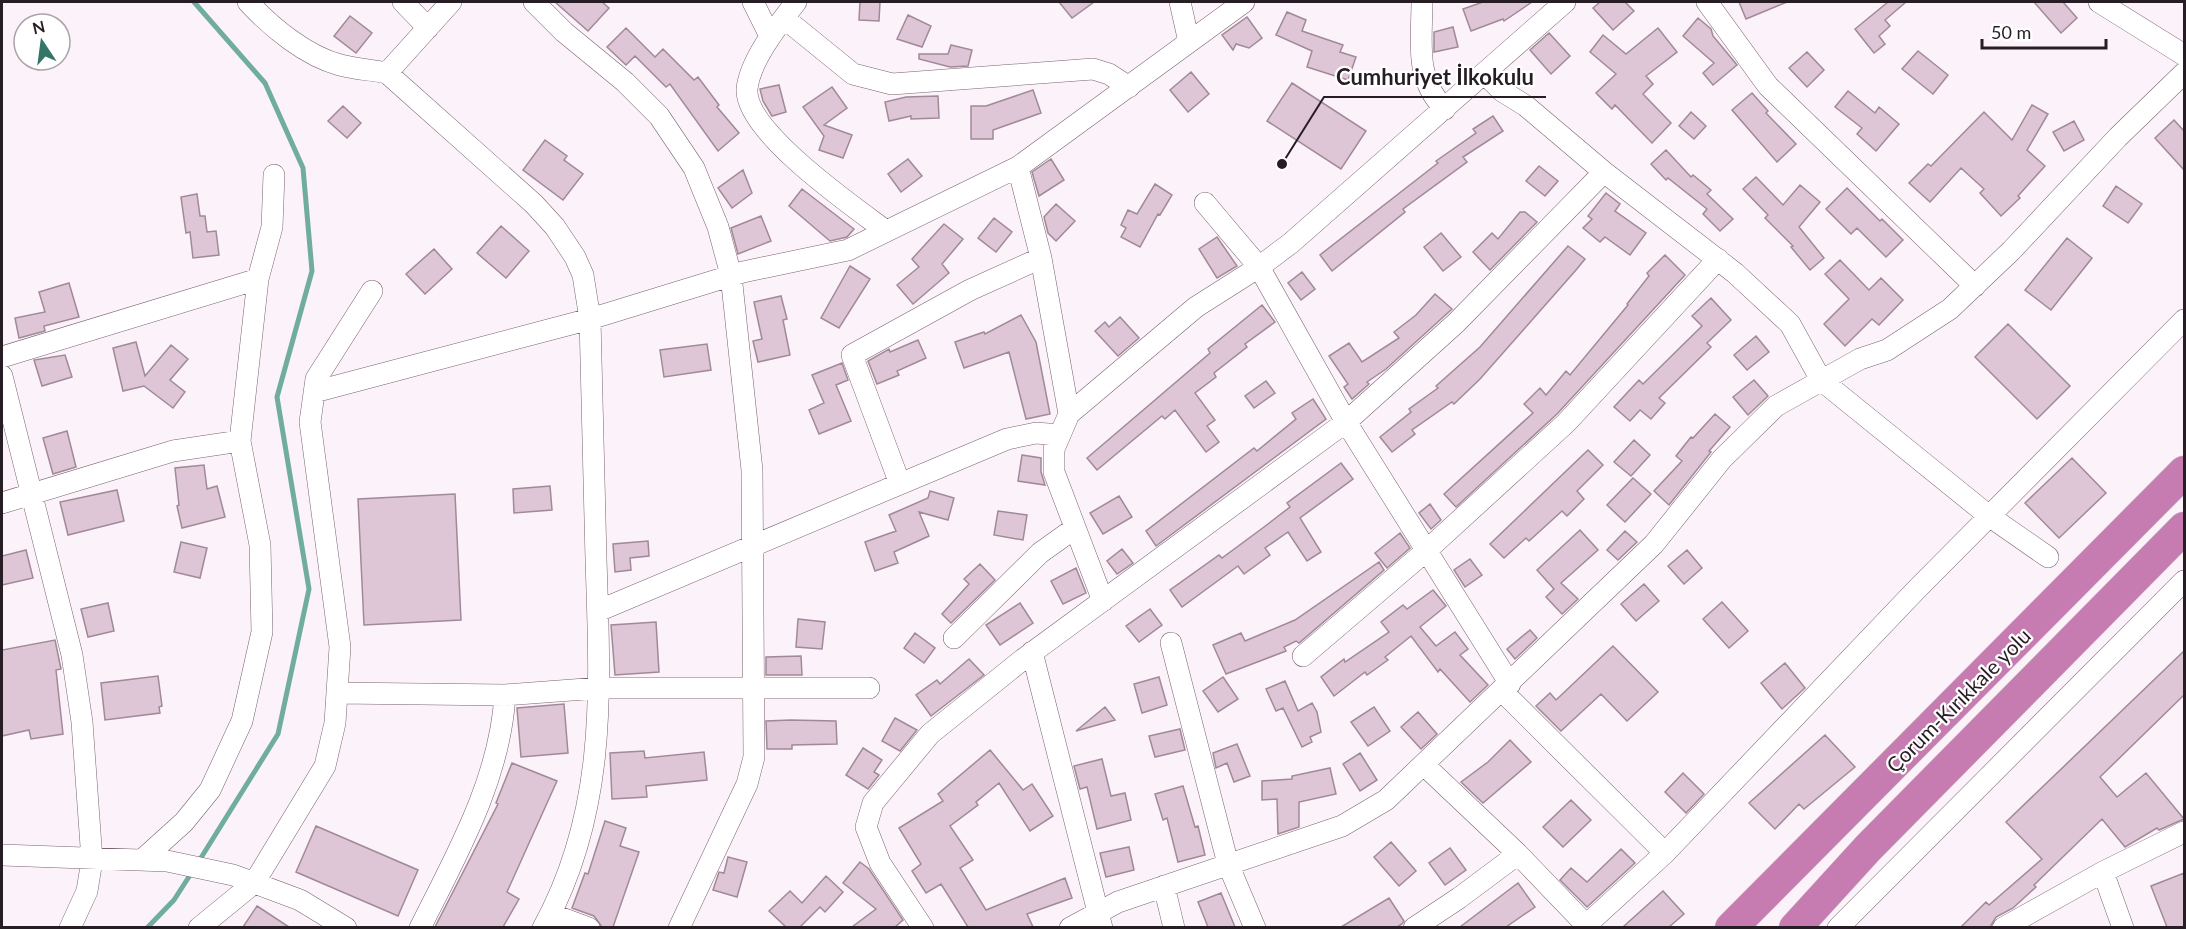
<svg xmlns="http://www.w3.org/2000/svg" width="2186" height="929" viewBox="0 0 2186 929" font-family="Lato,sans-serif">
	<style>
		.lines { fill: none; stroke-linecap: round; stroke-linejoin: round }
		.stream { stroke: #70ad9f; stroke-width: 5 }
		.building { fill: #dfc6d6; stroke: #a08998; stroke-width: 1.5 }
		.minor-casing { stroke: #796371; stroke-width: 22 }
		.highway-casing { stroke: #d4d2d3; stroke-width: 33 }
		.minor { stroke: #fff; stroke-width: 21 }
		.highway { stroke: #c67cb0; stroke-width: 32 }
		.labels { text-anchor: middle; stroke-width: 4.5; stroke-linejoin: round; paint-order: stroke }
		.street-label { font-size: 21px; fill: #271d24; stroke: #fff }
		.leader { fill: none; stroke: #271d24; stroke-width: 2 }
		.callout-dot { fill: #271d24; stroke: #fff; stroke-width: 2 }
		.callout-label { font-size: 22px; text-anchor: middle; font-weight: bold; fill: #271d24; stroke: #fff; stroke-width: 4.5; stroke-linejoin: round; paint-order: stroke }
	</style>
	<rect width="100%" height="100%" fill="#fcf2f9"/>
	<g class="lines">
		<path class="stream" d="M194,2L265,83L303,168L312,271L277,397L309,589L278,734L199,861
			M147,928L174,900L192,872"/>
	</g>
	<path class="building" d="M555,2H602L609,8L588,31Z
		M860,2H880L879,21L859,20Z
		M1059,2H1094L1072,18Z
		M1483,2H1532L1504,21L1503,19L1471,31L1463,9Z
		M1600,2H1625L1634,11L1613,30L1593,8Z
		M1739,2H1787L1746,19Z
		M1888,2H1906L1885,20L1890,26L1879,36L1885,44L1874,53L1855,29Z
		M2034,2H2063L2077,18L2061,33Z
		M1287,12L1306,20L1302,31L1343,45L1340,52L1356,57L1348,80L1307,67L1312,51L1276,35Z
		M908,15L931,26L922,47L897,39Z
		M350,16L372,33L356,53L334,36Z
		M1247,17L1262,38L1249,48L1236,44L1233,50L1222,35Z
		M1698,18L1711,29L1713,36L1737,65L1713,85L1703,73L1714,63L1683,36Z
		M1453,27L1458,47L1434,52V32Z
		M626,28L655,57L663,49L694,80L698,77L719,105L717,107L739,133L718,151L670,84L666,87L635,56L626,65L607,47Z
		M1658,28L1677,52L1646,76L1653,84L1643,94L1671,123L1652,143L1615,105L1612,109L1596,93L1616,74L1590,52L1603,35L1626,54Z
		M1549,33L1570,56L1551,74L1530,50Z
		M951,45L972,50L968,66L950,67L919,59V54H948Z
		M1918,51L1948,75L1933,94L1902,69Z
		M1807,52L1824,70L1807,87L1789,68Z
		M1191,72L1209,94L1188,112L1170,90Z
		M1292,83L1366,131L1341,169L1267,121Z
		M779,85L786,112L772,116L763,101L760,89Z
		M832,87L847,108L824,125L852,135L843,158L819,150L824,136L803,107Z
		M1033,90L1041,113L993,130V139H971V106H986Z
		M1848,91L1875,113L1879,107L1899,124L1876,151L1857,134L1862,128L1835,107Z
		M1752,93L1768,111L1766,113L1796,144L1777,162L1732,110Z
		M938,96L939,118L911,119V116L889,121L885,102L906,97Z
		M2032,105L2048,114L2027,150L2045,166L2018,196L2020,198L2001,216L1980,193L1984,189L1961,168L1930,202L1909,183L1928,164L1931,166L1984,112L2012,140Z
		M343,106L361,123L347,138L328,121Z
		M1691,112L1706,126L1694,139L1679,126Z
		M1493,116L1503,131L1463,157L1467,162L1403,209L1405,212L1332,271L1320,255L1438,163L1436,161L1476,133L1473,129Z
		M2174,120L2184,131V170L2155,138Z
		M2074,121L2084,140L2064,151L2053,132Z
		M545,140L567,156L564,160L583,174L563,200L523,170Z
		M1666,150L1691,177L1693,175L1711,190L1707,194L1733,219L1720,231L1703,214L1707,209L1668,178L1666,180L1651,164Z
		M908,159L922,176L901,192L888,174Z
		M1051,159L1064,180L1039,196L1032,172Z
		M1539,166L1558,181L1545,196L1526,181Z
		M743,170L752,193L732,208L718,188Z
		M1756,177L1783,205L1800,185L1820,202L1799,227L1824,258L1810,270L1791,247L1793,246L1765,218L1768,215L1743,189Z
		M1155,184L1172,195L1160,215L1158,214L1140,247L1121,237L1126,228L1121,225L1128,210L1137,214Z
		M2116,186L2142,204L2128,223L2103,206Z
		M1847,188L1880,221L1882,219L1903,240L1886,257L1857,228L1851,234L1826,209Z
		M802,189L854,229L847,237L830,241L789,206Z
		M1606,193L1620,204L1615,211L1646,233L1630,255L1605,237L1600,242L1583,228L1592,219L1588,216Z
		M197,194L200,216H205L207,232L216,231L219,255L193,258L190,232L186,233L181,197Z
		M1056,204L1075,221L1056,241L1048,233L1044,217Z
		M1520,212H1525L1537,222L1490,270L1473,252L1492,233L1498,239Z
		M761,216L771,241L738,254L731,228Z
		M994,218L1012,232L996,252L978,238Z
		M944,224L963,239L942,264L949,273L913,304L897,285L919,267L912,259Z
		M501,226L529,251L506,278L477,253Z
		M1441,233L1461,257L1443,271L1424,247Z
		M1217,237L1237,266L1217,278L1199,249Z
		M2067,238L2092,258L2051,310L2025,290Z
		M1568,246L1585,259L1576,270L1480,379L1454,404L1452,402L1412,430L1415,434L1392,452L1380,437L1411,412L1409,409L1438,388L1436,386L1480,347Z
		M434,249L452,269L425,294L406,274Z
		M1665,255L1685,275L1557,414L1456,507L1444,494L1533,413L1524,404L1540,388L1546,395L1566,371L1570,375L1628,305L1627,304L1649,276L1647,273Z
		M1840,260L1869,290L1881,278L1903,300L1879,325L1872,319L1845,346L1824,324L1849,299L1825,274Z
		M850,266L870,279L839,328L821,318Z
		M1302,272L1315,289L1301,300L1288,283Z
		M69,283L79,317L44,326L45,331L19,338L15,318L45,312L39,292Z
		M1435,294L1452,309L1386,369L1367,382L1369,384L1352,399L1344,387L1348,384L1329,356L1349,343L1362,362L1399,338L1394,332L1416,315Z
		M781,296L787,319L783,320L790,355L758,362L753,341L762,339L754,302Z
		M1711,298L1731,320L1707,343L1711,347L1659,398L1665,403L1651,419L1640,410L1630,421L1614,407L1639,380L1643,384L1702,326L1692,316Z
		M1262,305L1275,322L1245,344L1247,347L1214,373L1216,377L1195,393L1215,420L1207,426L1219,442L1206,452L1175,410L1165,419L1162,416L1097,470L1087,458L1210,353L1208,349Z
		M1021,315L1036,342L1050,414L1026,419L1009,352L964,368L955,342L984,332L985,334Z
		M1120,317L1139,338L1118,356L1095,331L1105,322L1109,327Z
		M2008,324L2070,386L2037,419L1975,357Z
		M1756,336L1769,352L1747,370L1734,355Z
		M918,340L926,358L897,371L899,375L877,384L868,361L889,349L890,352Z
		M136,342L145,376L171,345L188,359L170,380L185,392L173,408L144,386L123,391L113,348Z
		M707,344L711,370L664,377L660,350Z
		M65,355L72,377L42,386L34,360Z
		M842,363L848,380L836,385L851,421L819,434L809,410L824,403L812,375Z
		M1754,380L1768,396L1748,415L1733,397Z
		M1266,381L1275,393L1254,408L1245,396Z
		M1313,399L1326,419L1156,546L1146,531L1254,448L1257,451L1296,419L1292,413Z
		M1715,414L1730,427L1709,451L1711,452L1669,505L1654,491L1682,461L1676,456L1691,437L1693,438Z
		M67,431L76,467L53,474L43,438Z
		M1634,440L1650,455L1631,476L1614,462Z
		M1588,450L1603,465L1577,491L1584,499L1567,516L1562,511L1529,541L1526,538L1504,558L1490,544Z
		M1022,455L1041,458V472L1045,485L1018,481Z
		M2072,458L2106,493L2059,538L2025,503Z
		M1341,463L1353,479L1300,518L1321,552L1307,561L1288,532L1265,548L1270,555L1244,574L1238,566L1182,607L1170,590L1219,555L1222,558L1264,527L1290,507L1287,503Z
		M204,465L207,489L217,486L225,517L182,528L177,506L179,505L175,468Z
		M1633,478L1651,494L1625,522L1607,505Z
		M550,486L552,510L514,513L513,489Z
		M117,490L124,521L68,535L60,502Z
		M930,491L954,498L948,520L919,512L929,536L894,552L898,563L875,571L865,542L896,531L889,515L928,498Z
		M455,494L461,620L364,625L358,499Z
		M1119,496L1132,517L1103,534L1090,513Z
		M1430,504L1441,520L1431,529L1419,513Z
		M998,511L1027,515L1023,540L994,535Z
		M1580,530L1598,550L1561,583L1578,599L1562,614L1546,597L1554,589L1537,570Z
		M1625,531L1637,542L1618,560L1607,550Z
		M1400,533L1410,548L1387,568L1375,553Z
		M648,541L649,556L630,558L631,570L615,572L613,544Z
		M181,542L207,548L200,578L174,572Z
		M1122,549L1133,563L1117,574L1107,561Z
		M26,550L33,578L2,585V556Z
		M1687,550L1702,568L1684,584L1668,566Z
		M1470,559L1482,575L1465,587L1454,570Z
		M1379,562L1384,570L1299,643L1296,641L1284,647L1286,651L1226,674L1213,645L1241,633L1245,641L1295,620Z
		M980,564L995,580L951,623L942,614L969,584L964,579Z
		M1076,568L1086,593L1063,604L1051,581Z
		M1644,584L1659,601L1636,621L1621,604Z
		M1433,590L1446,606L1420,627L1436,646L1455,632L1468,649L1460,655L1488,685L1470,702L1440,669L1438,672L1411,636L1385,657L1388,660L1367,675L1365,672L1334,696L1321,677L1344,659L1345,662L1389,632L1381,622L1403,605L1407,609Z
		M1722,602L1748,631L1729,648L1703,619Z
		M108,603L114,631L88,637L81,609Z
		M1020,603L1033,623L1000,645L986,625Z
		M1150,609L1162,625L1139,642L1126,626Z
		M798,619L825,622L822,649L796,647Z
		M656,622L659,672L615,675L611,625Z
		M1530,630L1537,638L1515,659L1507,649Z
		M915,633L935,648L924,663L904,648Z
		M55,640L61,669L56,670L63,734L31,739L29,730L2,736V650Z
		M1613,646L1658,692L1627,721L1601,694L1561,731L1536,706L1550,693L1556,700Z
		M2184,651V695L2100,777L2117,797L2146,773L2184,819L2159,830L2157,828L2125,847L2102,819L2034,885L2036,887L2013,908L1996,917L1990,927H1961L1986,902L1989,905L2042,859L2006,822Z
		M801,656L802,675H766V657Z
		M969,659L984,675L931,716L916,695L937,680L940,684Z
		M1785,663L1805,688L1782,709L1761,683Z
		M158,676L162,706L159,707L160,713L105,720L101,683Z
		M1159,677L1167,705L1142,713L1134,684Z
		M1223,677L1238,699L1218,712L1203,691Z
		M1285,681L1298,711L1312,703L1317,712L1321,732L1310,737L1312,742L1302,747L1283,708L1276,711L1266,689Z
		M564,704L568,753L521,757L517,708Z
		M1105,707L1115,720L1076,731Z
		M1374,707L1390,731L1368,746L1351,722Z
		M1418,712L1437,734L1421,749L1401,727Z
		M895,718L917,730L900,751L882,741Z
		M791,720L836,721L837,744L792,745V749H767L766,721Z
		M1180,729L1185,750L1155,757L1149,736Z
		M1825,735L1855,767L1804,809L1799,804L1775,829L1749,803Z
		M1510,740L1531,762L1483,803L1461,782L1488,762Z
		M1237,744L1250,776L1234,782L1227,763L1216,768L1213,753Z
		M863,748L882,760L874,772L879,775L868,789L846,775Z
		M990,750L1023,790L1032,784L1053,816L1030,831L999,783L976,802L978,805L950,826L973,860L960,868L986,910L1065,878L1072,898L1027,914L1033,927H968L941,884L926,893L912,871L921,864L899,828L943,801L938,794Z
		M644,751L645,758L704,752L707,780L646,786L647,797L612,799L610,753Z
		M1360,753L1377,780L1360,791L1343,764Z
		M1102,759L1111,796L1125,793L1131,820L1097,829L1087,787L1080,789L1074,766Z
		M512,763L557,781L507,892L519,899L503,927H435L498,804L496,803Z
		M1330,768L1336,794L1299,802V827L1278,834L1277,799L1262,800V781L1292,779V776Z
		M1683,773L1704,794L1686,813L1665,792Z
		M1183,786L1195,827L1198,826L1205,855L1178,862L1167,818L1163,820L1155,794Z
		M1571,800L1591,820L1563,847L1543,827Z
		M605,821L626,828L620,846L639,852L613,927H602L594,916L572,908L585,873L588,874Z
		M316,826L418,870L398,916L296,872Z
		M1391,842L1416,871L1399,886L1374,857Z
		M1129,847L1134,870L1106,877L1100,853Z
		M1450,848L1466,870L1445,885L1429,863Z
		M1621,849L1635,863L1587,907L1560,880L1571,868L1587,882Z
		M728,857L747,862L737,897L713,890L719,872L724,873Z
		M860,862L869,869L903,920L895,927H852L876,909L843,883Z
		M2184,873V927H2167L2151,886Z
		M826,876L843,892L825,912L820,907L800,927H786L769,911L790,891L802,903Z
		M1518,883L1535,907L1506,927H1460Z
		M1663,891L1684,914L1669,927H1623Z
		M1221,893L1235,927H1208L1198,902Z
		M1389,898L1404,921L1402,924L1397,927H1341Z
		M257,906L289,927H243Z"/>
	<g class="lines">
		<g class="minor-casing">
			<path id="minor" d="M248,2C271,27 306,56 340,65C355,69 372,70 387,73
				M403,2L428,28
				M451,2L387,73L534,204L555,227L575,257L583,275L590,319C592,399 594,479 596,559C600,688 608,810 543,928
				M534,2L564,32L625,82L659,116L694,168L718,227L731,275L752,470L754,757L747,784L679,928
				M753,2L770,36
				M796,2C779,24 750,60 747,89C744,131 854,207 886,231
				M1180,2L1189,42
				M1422,2C1422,41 1414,79 1445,109
				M1707,2L1768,86L1975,286
				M2099,2L2184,55
				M784,18L853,74L892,84L1093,69L1109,74L1129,87
				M1485,74L1502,91L1526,106L1604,172L1735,273L1790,324L1821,380L1989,516L2048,557
				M1018,167L1041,258L1069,414
				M1205,203L1259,267L1346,422L1510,684
				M2,357L258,279
				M2,376L72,655L82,722L92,860L87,891L70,928
				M314,392L590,319L743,272L848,250L1018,167L1244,2
				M900,484L852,355L970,290L1041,258
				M2,503L173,451L240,441
				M1103,601L1054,472V449L1069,414L1196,307L1259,267L1291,243L1565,2
				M598,611L1007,439L1036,433L1060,435
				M954,638L1040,553L1075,528
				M1171,643L1228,864L1255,928
				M1032,652L1102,928
				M1303,656L1426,551L1566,423L1718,259
				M1502,691L1665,853
				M337,693L505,695L599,688H869
				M1424,765L1518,854L1589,928
				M2,855L167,861L233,875L300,900L346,928
				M142,860L184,822L210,790L242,721L262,632L260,545L240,441L258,279L272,227L274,175
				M2103,872L2123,928
				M1164,886L1174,928
				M551,914L589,928
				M199,928L254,883L325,766L335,723L340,647L310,422L316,379L372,291
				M420,928C457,854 500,779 505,695
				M923,928L880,863L866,827L873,803L930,734L1022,660L1346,422L1456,323L1604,172
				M1070,928L1118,902L1342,826L1386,800L1654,544L1722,459L1776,406L1860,359L1887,350L1950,309L2011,251L2118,137L2184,73
				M1414,928L1459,898L1518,854
				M1583,928L1665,853L1916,590L2184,320
				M1838,928L2184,581
				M2003,928L2103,872L2184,832"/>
		</g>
		<g class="highway-casing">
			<path id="highway" d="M1731,928L2184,472
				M1795,928L1868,848L2184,528"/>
		</g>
		<use href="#minor" class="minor"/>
		<use href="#highway" class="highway"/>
	</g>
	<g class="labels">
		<g class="street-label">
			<text transform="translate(1959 701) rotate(-45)" y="7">Çorum-Kırıkkale yolu</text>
		</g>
	</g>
	<path class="leader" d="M1282 164L1324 97H1546"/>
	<circle class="callout-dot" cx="1282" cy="164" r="6"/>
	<g class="callout-label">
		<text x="1435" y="85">Cumhuriyet İlkokulu</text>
	</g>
	<rect width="2186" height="929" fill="none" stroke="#271d24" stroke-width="6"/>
	<g transform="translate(42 42) rotate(347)"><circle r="28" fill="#ffffff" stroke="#a9a5a7" stroke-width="1.5"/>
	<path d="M0-4.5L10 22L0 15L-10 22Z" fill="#337667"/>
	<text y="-9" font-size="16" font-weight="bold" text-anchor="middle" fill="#271d24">N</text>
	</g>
	<path d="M1982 39v9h124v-9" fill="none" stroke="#271d24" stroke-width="3"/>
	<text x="1991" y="39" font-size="18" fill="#271d24" stroke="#ffffff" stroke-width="4.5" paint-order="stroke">50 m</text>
</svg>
